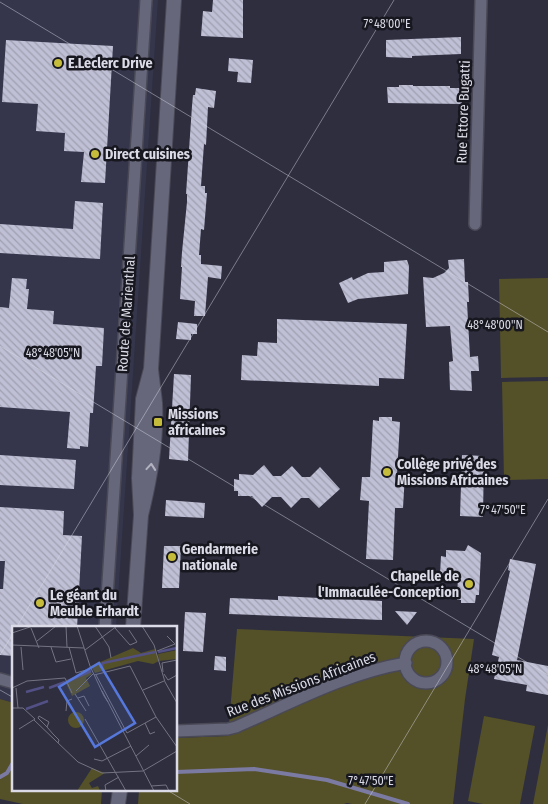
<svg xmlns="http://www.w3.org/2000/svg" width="548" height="804" viewBox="0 0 548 804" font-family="'Fira Sans Condensed',sans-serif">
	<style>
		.built { fill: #35354c }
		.grass { fill: #545028 }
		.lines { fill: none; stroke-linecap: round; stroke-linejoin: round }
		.stream { stroke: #7b7aa2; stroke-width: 4 }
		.building { fill: url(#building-back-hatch) }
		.minor-casing { stroke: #494957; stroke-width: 14 }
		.tertiary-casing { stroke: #494957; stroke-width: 16 }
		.minor { stroke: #67677b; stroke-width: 11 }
		.tertiary { stroke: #67677b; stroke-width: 14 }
		.oneway { stroke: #b2b2c1 }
		.ticks { fill: none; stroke: #dadbe6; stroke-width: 1; stroke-opacity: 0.45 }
		.poi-dot { fill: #c6bc3c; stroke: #17171f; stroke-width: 2 }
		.labels { text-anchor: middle; stroke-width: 5; stroke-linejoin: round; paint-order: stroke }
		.poi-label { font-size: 14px; font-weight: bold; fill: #dadbe6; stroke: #17171f; text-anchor: start }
		.street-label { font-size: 14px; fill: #dadbe6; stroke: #17171f }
		.inset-river { fill: none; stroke: #525085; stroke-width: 2.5 }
		.inset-road { fill: none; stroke: #737382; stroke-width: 1 }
		.view { fill: #5678dc; fill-opacity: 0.15; stroke: #5678dc; stroke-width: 2.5 }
		.inset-edge { fill: none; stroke: #dadbe6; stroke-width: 2.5 }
		.ticks-label { font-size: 12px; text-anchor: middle; fill: #dadbe6; stroke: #17171f; stroke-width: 5; stroke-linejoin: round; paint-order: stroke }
	</style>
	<defs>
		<pattern id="building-back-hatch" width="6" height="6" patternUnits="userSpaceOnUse" patternTransform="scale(1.25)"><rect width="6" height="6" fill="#bfbfd5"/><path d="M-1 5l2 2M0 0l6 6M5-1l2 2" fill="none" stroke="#a0a0b1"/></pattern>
	</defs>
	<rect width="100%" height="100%" fill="#2e2e3f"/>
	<path class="built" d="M0,0H158L116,628H14V703L0,699Z"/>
	<path class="grass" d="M548,278V377L501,378L499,279Z
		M548,381V479L504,480L502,382Z
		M237,629L474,639L465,699L453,804H352L347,803L344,804H138L139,790H176V738L228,736Z
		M0,699L14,703V790H102L101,804H23L0,799Z
		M484,716L535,726L520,804H483L468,801Z
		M548,725V804H533Z"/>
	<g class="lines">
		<path class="stream" d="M176,772L254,769L327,780L408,804
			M0,777L7,773L14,761"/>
	</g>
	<path class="building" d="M213,0H243V38L201,36L203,11L212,12Z
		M461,37V54L412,56V58L386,57V40Z
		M6,40L113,46L105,183L81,182L84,152L64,151L65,133L36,131L38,104L2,102Z
		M229,58L253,60L251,83L237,82L238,72L228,71Z
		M399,85H413V86H450V88H462V104L388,103L387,87H399Z
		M196,88L216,91L214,108L208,107L206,145L204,144L201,186H205V193H207L204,230L201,229L199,255H201V264L222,266L221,279L208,277L205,316H194L195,301L180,299L182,267H181L182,252L187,202V194H186L192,106L193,95H195Z
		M75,201L103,203L100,259L0,253V224L73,229Z
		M464,259L465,282H468L469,302H467L470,357L478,356L479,371H471L472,391L450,390L449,362L453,361L450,326L426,327L423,277L433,278L444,273L449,268L448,260Z
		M407,260L409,266L408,294L358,299L348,303L339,283L352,277L353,280L368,273L384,272V262Z
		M12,278L27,279L26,289H29L27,309L54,311L53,324L104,328L102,366H96L93,413H90L88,447L80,446V449L67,448L70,412L0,407V307L9,308Z
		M277,319L407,324L404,379L379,378V386L241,380L242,355L257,356L258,342L277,343Z
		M178,322L197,324V334H191V340L176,339Z
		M174,374L191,375L188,461L169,459Z
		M379,417H392V421L400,422L397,474H405L403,508H395L393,560L366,559L369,501L360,500L362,477H370L373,420L379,421Z
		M0,455L76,460L74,489L0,485Z
		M462,455L484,456L483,517L460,516Z
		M264,465L273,476H281L292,466L302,477H310L320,467L340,489L319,508L309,498H301L291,508L281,497H272L262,507L252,496H238V491H234V479L239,480V474L253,475Z
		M166,500L205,503L204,518L165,516Z
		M0,507L64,511L63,535L82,536L77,628H14V656L0,655V589H3L5,561H0Z
		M468,545L481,553L479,595H476L475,603H461V600H457L458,574H440L441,556L446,557V550L465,551Z
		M164,546H181L179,588H162Z
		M510,559L536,564L517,660L548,666V695L526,691L527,685L494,679L499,657L492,655L510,571L508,570Z
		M278,596L382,601V620L229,614L230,598L278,600Z
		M395,611L417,612L407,625Z
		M185,612L206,613L203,652L183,651Z
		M215,656L226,657V671L214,670Z"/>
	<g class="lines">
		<g class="minor-casing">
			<path id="minor" d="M475,224L481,0
				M105,628L146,0
				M405 662a21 21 0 1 1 42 0a21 21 0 1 1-42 0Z
				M0,679L14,683
				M176,731L228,729L236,727C291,703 346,673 406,663"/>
		</g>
		<g class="tertiary-casing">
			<path id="tertiary" d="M151,369L174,0
				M133,628L141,515L139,478L143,399L151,369C152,380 154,392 155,403C157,440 150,479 141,515
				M118,804L120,790"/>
		</g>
		<use href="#minor" class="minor"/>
		<use href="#tertiary" class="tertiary"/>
	</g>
	<defs><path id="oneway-chevron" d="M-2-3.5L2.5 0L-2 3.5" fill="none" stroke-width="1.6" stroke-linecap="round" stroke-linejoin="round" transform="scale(1.25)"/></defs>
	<use class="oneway" href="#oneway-chevron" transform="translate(151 467) rotate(-85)"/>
	<path class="ticks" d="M0,2L548,332M0,346L548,675M16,628L394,0M0,655L14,632M0,690L14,698M167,790L190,804M365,804L548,499"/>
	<g class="poi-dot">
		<circle cx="58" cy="63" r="5"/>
		<circle cx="95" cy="154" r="5"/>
		<rect x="153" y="417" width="10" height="10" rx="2.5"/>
		<circle cx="387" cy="472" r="5"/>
		<circle cx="172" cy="557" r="5"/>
		<circle cx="469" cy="584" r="5"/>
		<circle cx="40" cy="603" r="5"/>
	</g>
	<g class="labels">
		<g class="poi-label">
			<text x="68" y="68">E.Leclerc Drive</text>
			<text x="105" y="159">Direct cuisines</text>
			<text x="168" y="419">Missions<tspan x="168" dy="16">africaines</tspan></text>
			<text x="397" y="469">Collège privé des<tspan x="397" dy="16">Missions Africaines</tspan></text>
			<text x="182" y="554">Gendarmerie<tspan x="182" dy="16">nationale</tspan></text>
			<text x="459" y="581" text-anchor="end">Chapelle de<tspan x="459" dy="16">l'Immaculée-Conception</tspan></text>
			<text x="50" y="600">Le géant du<tspan x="50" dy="16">Meuble Erhardt</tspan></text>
		</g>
		<g class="street-label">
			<text transform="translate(463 112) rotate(-88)" y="5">Rue Ettore Bugatti</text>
			<text transform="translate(126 314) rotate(-86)" y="5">Route de Marienthal</text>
			<text transform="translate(301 684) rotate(-21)" y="5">Rue des Missions Africaines</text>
		</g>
	</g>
	<g transform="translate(12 626)">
		<rect width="165" height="165" fill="#2e2e3f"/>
		<path d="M121,22L129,27L143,23L147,35L141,38L126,35L83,47L79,40ZM77,43L80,48L74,52L78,60L60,70L53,55ZM56 94a8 8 0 1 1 16 0a8 8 0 1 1-16 0ZM80,142L93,147L77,157L80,162L86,160L88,165H65Z" fill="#545028"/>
		<path d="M165,24V33L147,35L146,28Z" fill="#545028"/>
		<path class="inset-river" d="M146,26L165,22M89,42L91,37L143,26M56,55L79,45M37,62L53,56M14,66L32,61M14,83L36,75"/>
		<path class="inset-road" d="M54,0L55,21M65,0L78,40L92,70L96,76L90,65M83,0L97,21L99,32M130,0L142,19L153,56L165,77M19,2L27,22M103,2L118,19L125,16L117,4M0,7L21,0M25,15L44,0M0,19L72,22M9,21L11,44M39,21L44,36L59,33M57,21L64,47L74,44M73,24L105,0M145,25L163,18L155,10M151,46L150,37L165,34M152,48L156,54L165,49M82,49L118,40L144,91L165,121M84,49L115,107M0,62L15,55L53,52L60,67M4,62L6,82M131,64L152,55M64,65L81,48M63,68L74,85M66,72L72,70L77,80M96,76L142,165M0,82H11L23,93M54,85L55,75L60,73M73,93L114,165M22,94L66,136L90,147L131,145L165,125M133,97L138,108L143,106M35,101L37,96L27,90L26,92L35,101L41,108L47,114L46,117M7,103L23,93M115,107L144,91M124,130L137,119M82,133L90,135L119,120M139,160L154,159L157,165M94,165L93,159L107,151"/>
		<path class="view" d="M87,37L123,97L83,121L47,61Z"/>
		<rect width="165" height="165" class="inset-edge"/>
	</g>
	<g class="ticks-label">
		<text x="387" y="28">7°48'00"E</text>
		<text x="495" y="329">48°48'00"N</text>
		<text x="53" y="357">48°48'05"N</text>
		<text x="503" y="514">7°47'50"E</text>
		<text x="495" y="673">48°48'05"N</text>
		<text x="371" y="785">7°47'50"E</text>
	</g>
</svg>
